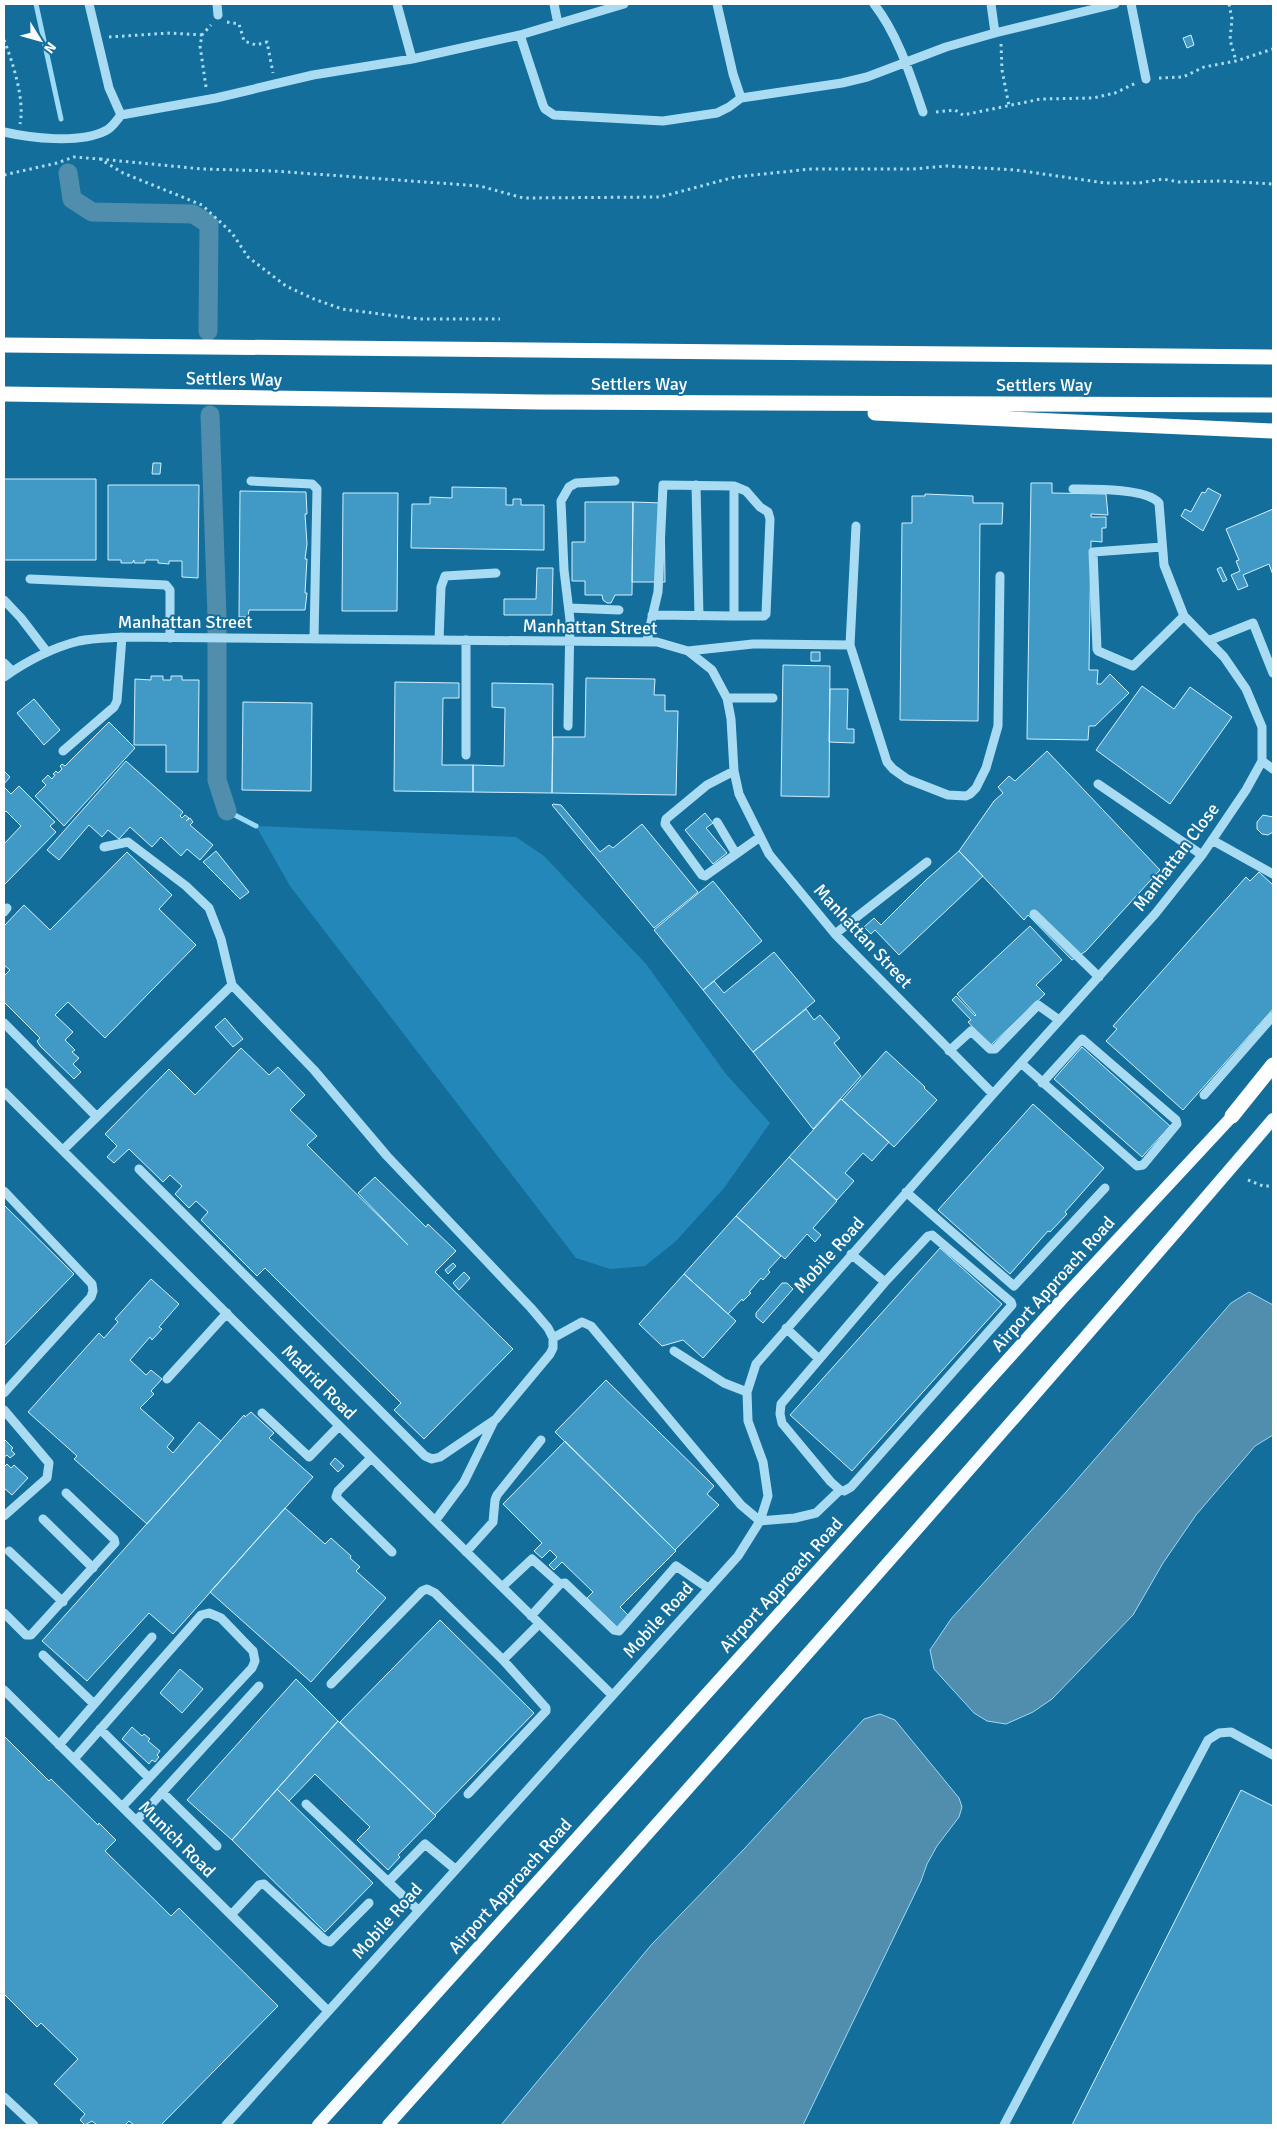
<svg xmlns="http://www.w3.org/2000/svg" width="1277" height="2129" viewBox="0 0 1277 2129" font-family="Signika,sans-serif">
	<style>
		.green { fill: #2388b9 }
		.water { fill: #518ead; stroke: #9cdaf6 }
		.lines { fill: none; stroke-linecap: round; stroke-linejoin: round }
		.stream { stroke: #9cdaf6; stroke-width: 5 }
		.canal { stroke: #518ead; stroke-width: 19 }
		.building { fill: #419ac5; stroke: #d2effd }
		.path { stroke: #a9dcf3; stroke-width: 3; stroke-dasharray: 2.5 4; stroke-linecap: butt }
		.minor { stroke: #a9dcf3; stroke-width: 9 }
		.major { stroke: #f6fcff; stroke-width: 12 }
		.highway { stroke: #fff; stroke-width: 15 }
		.labels { text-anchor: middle; stroke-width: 4; stroke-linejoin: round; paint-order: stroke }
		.street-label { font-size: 18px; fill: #fff; stroke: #146e9c }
	</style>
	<rect width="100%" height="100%" fill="#146e9c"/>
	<path class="green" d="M256,826L516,837L544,856L646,964L726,1074L770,1123L724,1188L676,1241L645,1266L610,1269L576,1258L290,886Z"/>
	<path class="water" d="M1249,1292L1273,1305V1435L1255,1446L1196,1515L1163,1563L1133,1615L1052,1699L1033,1712L1006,1724L987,1721L974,1713L934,1669L930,1650L951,1619L1067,1491L1231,1303Z
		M880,1714L895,1720L959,1798L962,1807L959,1817L937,1846L927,1864L921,1881L803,2125H501L652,1944L745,1848L864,1719Z"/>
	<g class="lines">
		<path class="stream" d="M36,4L61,119
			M227,811L256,826"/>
		<path class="canal" d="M68,173L72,199L92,212L193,214L209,224L208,331
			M210,415L217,616V780L227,811"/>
	</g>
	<path class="building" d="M1191,35L1194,45L1187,48L1183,38Z
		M153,463H161L160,474H152Z
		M4,479H96V560H4Z
		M1031,483H1052V493L1106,494L1108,515L1091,514V517H1106V528H1102V542L1091,541L1089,670H1098L1097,684H1101L1110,674L1129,693L1095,726H1089L1088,740L1027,739Z
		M108,485H199L198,578L182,577V561H169V564L158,563V560H145V563H134V560L132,563H121V560H108Z
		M452,487L506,488V505H513V499H521V505H544V550L411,548L412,504H430V497L452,498Z
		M1208,488L1221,495L1203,531L1181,516L1185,509L1191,512L1202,492L1205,493Z
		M240,491L306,492L307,514H305L307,544L305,559H307L305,593H307L305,610H249L248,617H239Z
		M343,493H398L397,611H342Z
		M925,494L973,496V503H1003L1002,524H980L978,721L900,720L902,523H912V496H925Z
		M585,502H633L632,595H615L611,603H607L603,600L602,595H585V581H572V542H585Z
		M633,502L664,503L665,582H632Z
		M1273,509V575L1269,564L1243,575L1248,586L1238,590L1231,575L1240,571L1236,561L1239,560L1226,529Z
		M1221,567L1227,580L1223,582L1217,569Z
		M537,568H553L552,615H504V599H536Z
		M811,652H820V661H811Z
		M783,665L830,666L829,797L781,796Z
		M151,676H163V680H171V676H182V680H199L198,772H166V745H134L135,679L151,680Z
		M586,678L655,679L654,695H665V711H678L676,795L552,793L553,737H585Z
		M395,682L459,683V698H443L442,765H473V792L394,791Z
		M492,683L553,684L552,793L473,792V765L504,766L505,708L492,707Z
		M1142,686L1174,709L1190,687L1232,717L1170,804L1096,750Z
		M830,689H848L847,729H854V743L829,742Z
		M34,699L60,730L44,745L17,713Z
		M243,702L312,703L311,791L242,790Z
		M109,722L135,748L64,826L35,796L46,785L42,781L48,775L52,779L55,775L53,774L56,771L58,773L62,769L60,766L62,764L65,766Z
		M1047,751L1160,870L1086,951L1072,960L1028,915L1024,920L959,851L994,801L1003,793L998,787L1009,776L1015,781Z
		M126,761L183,812L180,816L182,818L185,815L189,818L186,821L190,818L193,822L190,825L213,845L200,860L187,849L181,856L161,837L152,847L130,827L119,839L108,830L102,837L89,825L59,860L47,850Z
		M4,771L10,777L4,784Z
		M19,786L55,822L50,826L56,832L4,885V844L21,826L6,811L4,813V787L11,794Z
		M553,804L561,805L600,852L609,845L613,848L642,824L698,892L654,928L552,805Z
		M705,813L713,823L706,828L727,853L713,864L685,830Z
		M1263,815L1273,817V832L1268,835L1262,834L1257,829V822Z
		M216,851L249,892L240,899L203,862Z
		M959,851L983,876L899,955L875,930L871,934L864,927L874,918L881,925L927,879Z
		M127,852L172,895L159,909L196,945L105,1038L68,1002L55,1015L73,1032L65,1040L75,1050L72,1052L79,1058L73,1064L81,1072L74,1079L40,1046L37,1041L40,1038L4,1002V976L10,970L4,965V926L24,905L50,930Z
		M1259,872L1273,885V1009L1183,1110L1106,1041L1117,1029L1113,1026L1246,877L1250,881Z
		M713,881L762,941L703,990L654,930Z
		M1030,926L1062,960L1036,985L1045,994L990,1046L968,1022L971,1020L952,1000L956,996L975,1016L976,1015L957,994Z
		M774,952L815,1001L753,1052L703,990L714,981L724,993Z
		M806,1009L814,1020L820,1015L840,1038L834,1043L861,1076L813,1129L753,1052Z
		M225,1018L243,1039L233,1047L215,1027Z
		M1082,1047L1170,1126L1142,1157L1054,1079Z
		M241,1048L269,1075L278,1067L305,1095L290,1110L317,1136L307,1145L408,1245L358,1193L375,1177L426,1227L428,1224L456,1251L435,1272L513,1349L424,1439L394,1410L401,1403L265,1268L257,1276L201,1220L208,1212L196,1201L189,1208L175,1194L182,1186L170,1175L163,1182L129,1149L114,1163L107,1157L117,1146L105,1134L169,1069L195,1095Z
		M886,1051L925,1087L924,1088L937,1100L894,1147L842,1100Z
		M841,1099L889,1142L872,1161L863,1153L845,1173L854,1181L837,1200L789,1157Z
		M1033,1104L1104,1168L1065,1212L1067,1214L1050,1232L1048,1231L1010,1274L938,1210Z
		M789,1157L837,1201L813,1228L821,1235L815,1242L807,1234L785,1259L736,1216Z
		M4,1205L74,1274L4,1346Z
		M736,1216L781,1256L768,1270L770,1272L763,1280L761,1278L749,1292L751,1293L743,1301L742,1299L728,1314L684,1274Z
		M940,1248L1002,1304L852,1471L790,1415Z
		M453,1263L456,1266L448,1274L445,1270Z
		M464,1272L470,1278L459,1290L453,1283Z
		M684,1274L736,1321L703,1358L683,1340L662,1346L639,1324Z
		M151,1279L179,1304L159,1327L162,1329L152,1340L150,1337L130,1360L146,1375L151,1370L162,1379L151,1391L154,1394L140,1408L174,1438L167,1447L173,1453L199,1422L221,1441L147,1524L74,1459L77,1456L28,1412L99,1333L104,1338L118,1322L115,1319Z
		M782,1283H787L793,1289L763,1323L756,1317V1313Z
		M606,1380L714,1486L707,1494L719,1505L675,1550L555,1432Z
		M251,1412L274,1433L269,1438L313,1477L173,1634L149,1613L87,1681L42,1641L244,1415L245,1417Z
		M4,1439L13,1448L11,1450L15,1454L10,1458L7,1455L4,1457Z
		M565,1441L676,1551L620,1607L630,1617L618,1628L587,1598L593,1592L562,1562L554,1570L549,1565L557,1557L550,1550L542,1558L534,1551L542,1543L503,1504Z
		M335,1458L344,1466L338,1472L330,1464Z
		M7,1464L11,1468L14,1465L28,1478L12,1495L4,1488V1467Z
		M285,1508L325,1544L331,1538L351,1556L350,1558L360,1567L356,1571L386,1598L311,1682L210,1592Z
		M440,1620L534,1713L435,1815L340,1722Z
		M180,1669L203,1689L182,1713L160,1693Z
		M296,1679L338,1721L232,1840L187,1800Z
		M338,1721L436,1816L398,1855L400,1857L388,1870L357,1840L370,1827L315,1774L289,1801L277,1789Z
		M132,1727L142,1736L144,1734L150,1739L148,1741L160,1751L157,1755L159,1757L155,1762L152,1760L149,1764L122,1739Z
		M4,1736L49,1781L51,1779L98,1825L99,1823L116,1840L105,1851L171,1916L179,1908L278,2006L161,2125H134L129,2121L125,2125H97L92,2121L85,2125L80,2120L85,2114L54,2084L78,2059L41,2023L37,2027L4,1994Z
		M277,1789L373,1883L325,1932L232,1840Z
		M1241,1790L1273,1806V2125H1072Z"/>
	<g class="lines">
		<path class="path" d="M1229,4L1232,19L1230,40L1236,61
			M227,22L239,24L244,41L256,45L267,42L273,73
			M109,37L170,33L202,35
			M4,40C13,63 25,100 20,124
			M1001,44L1002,70L1009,106
			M1159,78L1183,77L1204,67L1236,61L1273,49
			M206,87L200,46L202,35L211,25
			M936,112L955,110L963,115L1041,99L1093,98L1115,93L1136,83
			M100,159L202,169L273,171L480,186L523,198L660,197L735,177L811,169H913L946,166L1016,170L1105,183H1139L1163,179L1179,182L1222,181L1273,184
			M4,175L57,163L74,157L100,159L123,173L202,205L232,233L248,257L286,286L314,299L342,309L419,319H500
			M1248,1180L1263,1186H1273"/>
		<path class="minor" d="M89,4L109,88L121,115L216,98L313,75L412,59L520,35L624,4
			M217,4L218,15
			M397,4L412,59
			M554,4L558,24
			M717,4L733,74L741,98
			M874,4C898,35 910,74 923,112
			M991,4L995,33
			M1131,4L1146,79
			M520,35L543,105L545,109L554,115L663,121L717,113L729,107L741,98L842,83L867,77L946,47L995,33L1115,4
			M4,132C30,138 79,144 105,131C112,128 116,121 121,115
			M251,481L312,484L317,489L314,639
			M696,485L699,616
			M856,526L850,645L887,762L893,769L907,779L948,795L966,796L970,794L976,788L986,768L998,726L1000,576
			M1162,547L1093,552L1097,649L1098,651L1133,666L1184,616
			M30,579L166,585L170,590V638
			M4,600L21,618L47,652
			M569,608L619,610
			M734,616H764L766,614L770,519L768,512L760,507L746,491L734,486
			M439,640L441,587L445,576L496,573
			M1208,641L1253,623L1273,673
			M647,642C650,625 654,609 658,592L663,485L734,486V616L652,615
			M688,651L753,644L850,645
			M4,663L12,671
			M4,677C27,661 51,648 79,641C93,638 108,638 122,637L657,642L688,651L712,670L727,698L731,719L734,771L739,794L769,854L835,934L993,1094
			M727,698H773
			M568,726L570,620L564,570L561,501L569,487L576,483L615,481
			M63,751L114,707L117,701L122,637
			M466,755V640
			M1262,761L1273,769
			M734,771L707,785L666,819L665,824L702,875L705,876L760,837
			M1098,784L1202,855
			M717,822L736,854
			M1212,840L1273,874
			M104,847L128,842L186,886L209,908L221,939L232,985
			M4,912L7,908
			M1034,914L1099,977
			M835,934L927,862
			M4,1023L96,1116
			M949,1051L971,1031L990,1049H995L1038,1005L1059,1020
			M1021,1063L1137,1166L1143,1165L1177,1124L1176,1120L1082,1039L1042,1083
			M4,1092L435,1521L612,1695
			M1204,1095L1273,1016
			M63,1150L232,985L314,1070L387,1156L531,1308L548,1328L553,1338V1348L550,1354L496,1419L440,1457L432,1459L425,1456L139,1169
			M4,1191L92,1284L93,1291L91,1297L4,1393
			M906,1192L1014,1286L1105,1188
			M932,1235L1011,1302L1012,1305L851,1487L844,1491L840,1490L831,1482L782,1423L780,1414L781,1404L885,1282L928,1236Z
			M851,1254L885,1282
			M786,1328L819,1359
			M553,1338L582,1322L591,1326L741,1505L760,1521L795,1518L816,1513L840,1490
			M674,1351L724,1383L747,1392
			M167,1379L227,1313
			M4,1410L49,1463L47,1478L4,1516
			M262,1413L309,1457L339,1426
			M371,1458L338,1491L336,1497L392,1552
			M43,1519L93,1568
			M435,1521L464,1482L494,1421
			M9,1551L63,1602
			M466,1552L493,1522L495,1500L497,1495L541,1440
			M502,1587L532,1559L560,1584
			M4,1613L26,1635H31L115,1543L114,1539L66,1493
			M531,1616L560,1584L565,1583L614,1630L619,1631L676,1566L708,1588
			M43,1655L94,1704
			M503,1660L539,1624
			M331,1684L422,1591L427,1589L435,1593L503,1660L546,1708V1711L468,1794
			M4,1690L328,2011
			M100,1729L149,1778
			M59,1745L152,1637
			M74,1759L201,1615L209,1613L221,1618L253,1651L255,1661L252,1668L122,1807
			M162,1792L217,1846
			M306,1804L418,1910
			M136,1821L259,1686
			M388,1882L425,1844L455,1869
			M231,1915L259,1885L264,1884L325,1940L330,1942L369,1903
			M4,2097L34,2125
			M226,2125L738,1556L760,1521L768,1496L763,1462L748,1421L747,1392L756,1364L993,1094L1155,914L1202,855L1246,790L1262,761V727L1246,689L1224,657L1184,616L1164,565L1159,503C1147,488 1092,489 1073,489
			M1004,2125L1208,1740L1219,1733L1231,1732L1273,1755"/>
		<path class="major" d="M318,2125L1064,1297L1238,1110
			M388,2125C686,1792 983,1458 1273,1119"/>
		<path class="highway" d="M4,345L1273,357
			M4,394L539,402L1273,405
			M875,413L1273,431
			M1232,1116L1273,1065"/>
	</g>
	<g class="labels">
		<g class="street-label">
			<text transform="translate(234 379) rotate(1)" y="6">Settlers Way</text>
			<text x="639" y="390">Settlers Way</text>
			<text x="1044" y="391">Settlers Way</text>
			<text x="185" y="628">Manhattan Street</text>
			<text transform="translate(590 627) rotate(1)" y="6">Manhattan Street</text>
			<text transform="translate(1176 857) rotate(-53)" y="6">Manhattan Close</text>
			<text transform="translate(863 936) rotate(47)" y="6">Manhattan Street</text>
			<text transform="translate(829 1255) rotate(-48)" y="6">Mobile Road</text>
			<text transform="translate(1053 1284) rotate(-48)" y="6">Airport Approach Road</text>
			<text transform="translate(319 1382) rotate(45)" y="6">Madrid Road</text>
			<text transform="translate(781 1585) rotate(-48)" y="6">Airport Approach Road</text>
			<text transform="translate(658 1620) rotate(-48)" y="6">Mobile Road</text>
			<text transform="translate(177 1839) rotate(45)" y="6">Munich Road</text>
			<text transform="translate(510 1886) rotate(-48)" y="6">Airport Approach Road</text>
			<text transform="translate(387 1921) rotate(-48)" y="6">Mobile Road</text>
		</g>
	</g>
	<rect width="1277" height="2129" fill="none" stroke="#ffffff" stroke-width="10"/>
	<g transform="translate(40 40) rotate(127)" stroke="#146e9c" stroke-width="4" paint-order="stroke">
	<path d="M0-4L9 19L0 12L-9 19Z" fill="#ffffff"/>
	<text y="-8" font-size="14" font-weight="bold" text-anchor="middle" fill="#ffffff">N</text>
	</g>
</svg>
